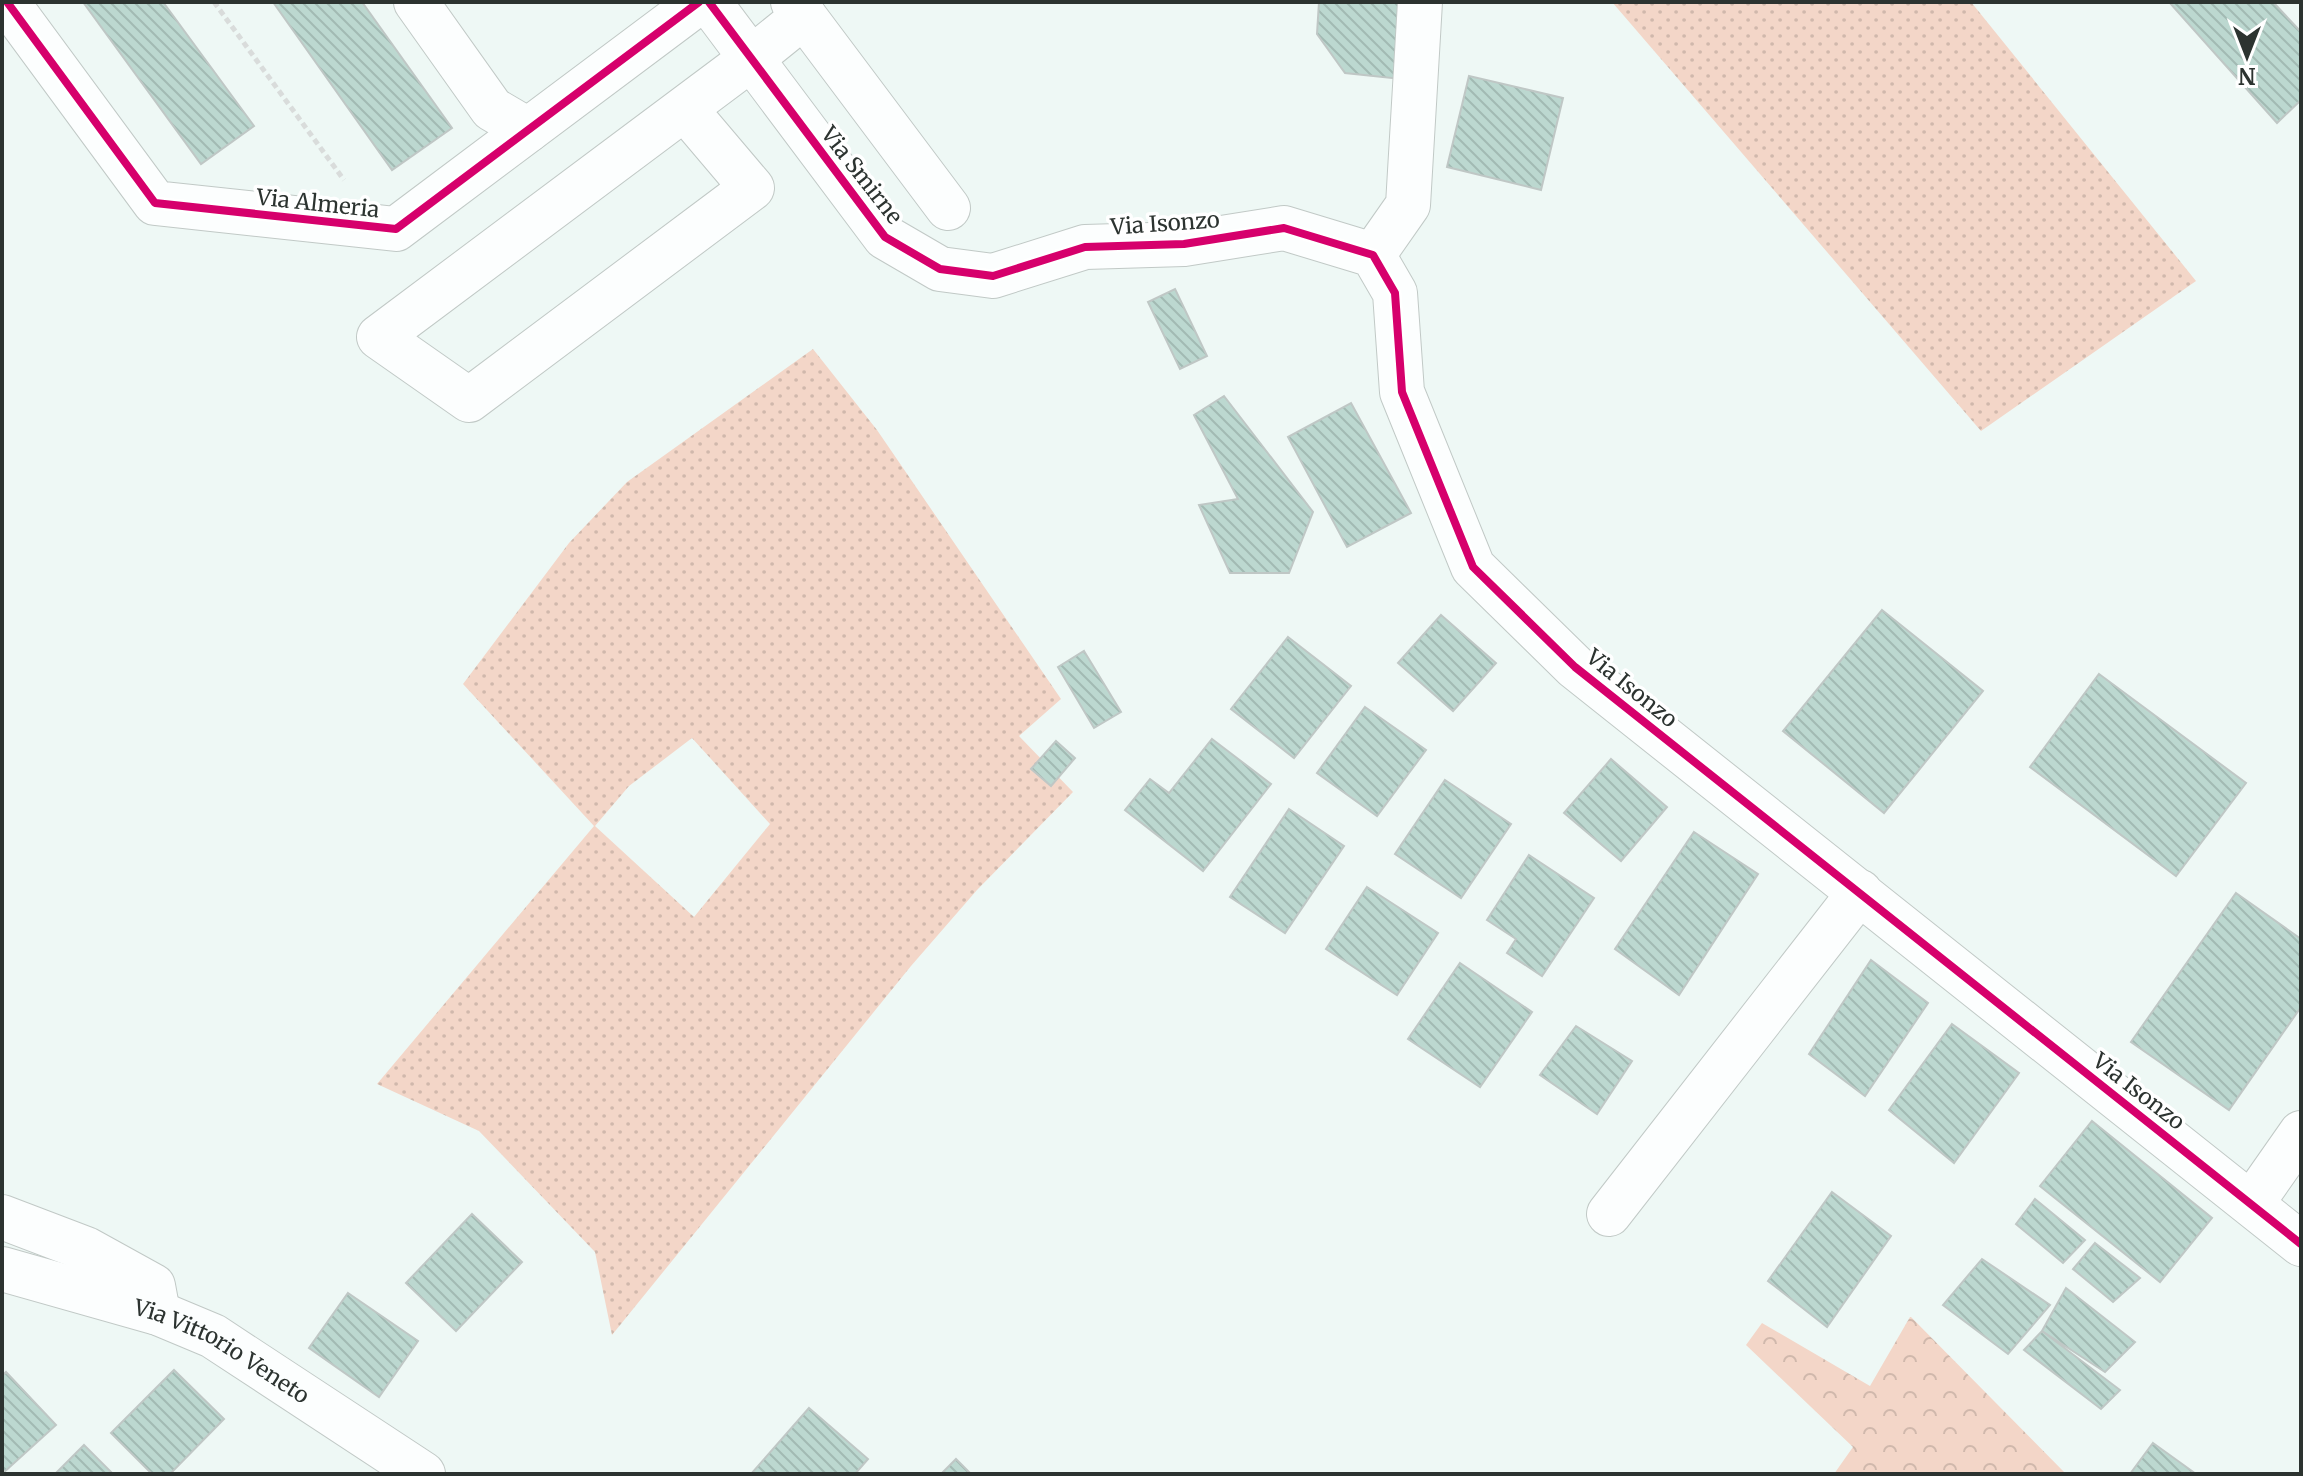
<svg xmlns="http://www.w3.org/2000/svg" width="2303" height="1476" viewBox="0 0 2303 1476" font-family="Merriweather,serif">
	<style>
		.grass { fill: url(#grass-dots); fill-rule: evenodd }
		.forest { fill: url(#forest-crowns) }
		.building { fill: url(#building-back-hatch); stroke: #bfc7c5; stroke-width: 2 }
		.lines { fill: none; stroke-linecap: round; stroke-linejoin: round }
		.minor-casing { stroke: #c1c9c6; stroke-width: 46 }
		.path { stroke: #d9dcdb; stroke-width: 5; stroke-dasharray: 6 4; stroke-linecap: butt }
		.minor { stroke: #fcfefe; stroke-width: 44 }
		.cycleway-casing { stroke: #fff; stroke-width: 13 }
		.cycleway { stroke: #d6006c; stroke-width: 8 }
		.labels { text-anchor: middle; stroke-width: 7; stroke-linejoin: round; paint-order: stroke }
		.street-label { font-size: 22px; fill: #2c3330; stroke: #fff }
	</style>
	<defs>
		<pattern id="grass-dots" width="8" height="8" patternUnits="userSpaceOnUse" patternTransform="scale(2)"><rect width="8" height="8" fill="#f3d6c8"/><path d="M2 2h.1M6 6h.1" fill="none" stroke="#d0b8ac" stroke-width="1.8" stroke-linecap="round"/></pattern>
		<pattern id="forest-crowns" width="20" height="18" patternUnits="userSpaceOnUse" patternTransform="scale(2)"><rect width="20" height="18" fill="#f3d6c8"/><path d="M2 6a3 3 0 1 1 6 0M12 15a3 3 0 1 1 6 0" fill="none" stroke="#d0b8ac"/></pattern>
		<pattern id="building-back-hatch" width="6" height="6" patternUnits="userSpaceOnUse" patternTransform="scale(2)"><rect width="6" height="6" fill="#bcd8d0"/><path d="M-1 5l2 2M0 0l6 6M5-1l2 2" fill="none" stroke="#a2bab3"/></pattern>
	</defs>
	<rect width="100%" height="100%" fill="#eef8f5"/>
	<path class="grass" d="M1612,2H1971L2196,281L1981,431Z
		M813,349L877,430L1061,699L1019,736L1073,792L977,890L911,966L612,1335L595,1252L479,1131L377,1084L594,826L463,684L569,543L627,482ZM692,738L770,824L694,917L595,826L629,786Z"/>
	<path class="forest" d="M1910,1317H1911L2066,1474H1834L1853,1447L1746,1345L1762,1323L1870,1386Z"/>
	<path class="building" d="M83,2H163L254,126L201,164Z
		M273,2H362L452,128L392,170Z
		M1319,2H1403L1401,79L1345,73L1317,34Z
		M2169,2H2273L2301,32V100L2277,123Z
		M1469,76L1563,98L1541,190L1447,167Z
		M1175,289L1207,356L1180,369L1148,302Z
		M1224,396L1313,512L1289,573H1230L1199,505L1238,499L1194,415Z
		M1351,403L1411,513L1347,547L1288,437Z
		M1882,610L1983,691L1884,813L1783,731Z
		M1441,615L1496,663L1453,711L1398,663Z
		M1288,637L1351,686L1294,758L1231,709Z
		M1084,651L1121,712L1094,728L1058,667Z
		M2099,674L2246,783L2176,876L2030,767Z
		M1365,707L1426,750L1377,816L1317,773Z
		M1212,739L1271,784L1203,871L1125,810L1150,779L1169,793Z
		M1056,741L1075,758L1051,786L1031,769Z
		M1611,759L1667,807L1621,861L1564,813Z
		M1445,780L1511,824L1461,898L1395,854Z
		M1289,809L1344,846L1285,933L1230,897Z
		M1694,832L1758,874L1679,995L1615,949Z
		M1529,855L1594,898L1542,976L1507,953L1516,939L1487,920Z
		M1367,887L1438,933L1397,995L1326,949Z
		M2236,893L2301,939V1007L2229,1110L2131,1042Z
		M1871,960L1928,1003L1865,1096L1809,1054Z
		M1460,963L1532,1012L1480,1087L1408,1039Z
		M1952,1024L2019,1073L1954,1163L1889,1110Z
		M1576,1026L1632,1061L1597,1114L1540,1075Z
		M2092,1121L2212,1218L2160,1282L2040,1186Z
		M1832,1192L1891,1236L1827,1327L1768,1281Z
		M2035,1199L2085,1240L2063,1263L2016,1224Z
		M472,1214L522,1262L456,1331L406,1283Z
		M2095,1243L2140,1278L2113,1302L2073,1269Z
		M1982,1259L2050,1305L2008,1354L1943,1305Z
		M2066,1288L2135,1342L2105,1372L2042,1331Z
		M348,1293L418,1341L379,1397L309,1348Z
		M2042,1331L2120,1390L2101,1409L2024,1350Z
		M174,1370L224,1419L170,1474H152L111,1433Z
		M6,1372L56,1425L2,1474V1376Z
		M809,1408L868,1459L855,1474H751Z
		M2153,1443L2196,1474H2130Z
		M84,1445L113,1474H55Z
		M956,1459L971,1474H941Z"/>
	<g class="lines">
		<g class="minor-casing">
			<g id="minor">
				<path d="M7,2L155,203L396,229L699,2"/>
				<path d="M416,2L492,109L528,130"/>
				<path d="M709,2L885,237L940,269L993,276L1085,247L1184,244L1284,228L1373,255L1395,293L1402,392L1473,567L1575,667L2301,1244"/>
				<path d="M804,16L948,208"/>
				<path d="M685,109L752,188L469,400L379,337L752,58L804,16L793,2"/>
				<path d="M1373,255L1408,205L1420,2"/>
				<path d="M2252,1203L2301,1133"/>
				<path d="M1609,1214L1860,892"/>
				<path d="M2,1217L86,1249L153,1286L158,1313"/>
				<path id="s1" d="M2,1269L158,1313L213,1336L423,1474"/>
			</g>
		</g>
		<path class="path" d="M214,2L344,180"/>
		<use href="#minor" class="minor"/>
		<g class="cycleway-casing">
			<path id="cycleway" d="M7,2L155,203L396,229L699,2
				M709,2L885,237L940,269L993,276L1085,247L1184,244L1284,228L1373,255L1395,293L1402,392L1473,567L1575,667L2301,1244"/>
		</g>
		<use href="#cycleway" class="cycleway"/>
	</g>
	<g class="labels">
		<g class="street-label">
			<text transform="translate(862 175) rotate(52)" y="8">Via Smirne</text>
			<text transform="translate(318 203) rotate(6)" y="8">Via Almeria</text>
			<text transform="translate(1165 223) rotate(-4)" y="8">Via Isonzo</text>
			<text transform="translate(1632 688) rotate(39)" y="8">Via Isonzo</text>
			<text transform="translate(2139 1091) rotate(38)" y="8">Via Isonzo</text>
			<text dy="8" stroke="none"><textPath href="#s1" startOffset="236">Via Vittorio Veneto</textPath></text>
		</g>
	</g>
	<rect width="2303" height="1476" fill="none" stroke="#2c3330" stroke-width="8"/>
	<g transform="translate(2247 56) rotate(180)" stroke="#ffffff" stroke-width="6" paint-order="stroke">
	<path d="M0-6L14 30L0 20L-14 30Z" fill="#2c3330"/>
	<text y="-12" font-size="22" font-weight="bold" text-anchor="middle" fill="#2c3330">N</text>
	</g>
</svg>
